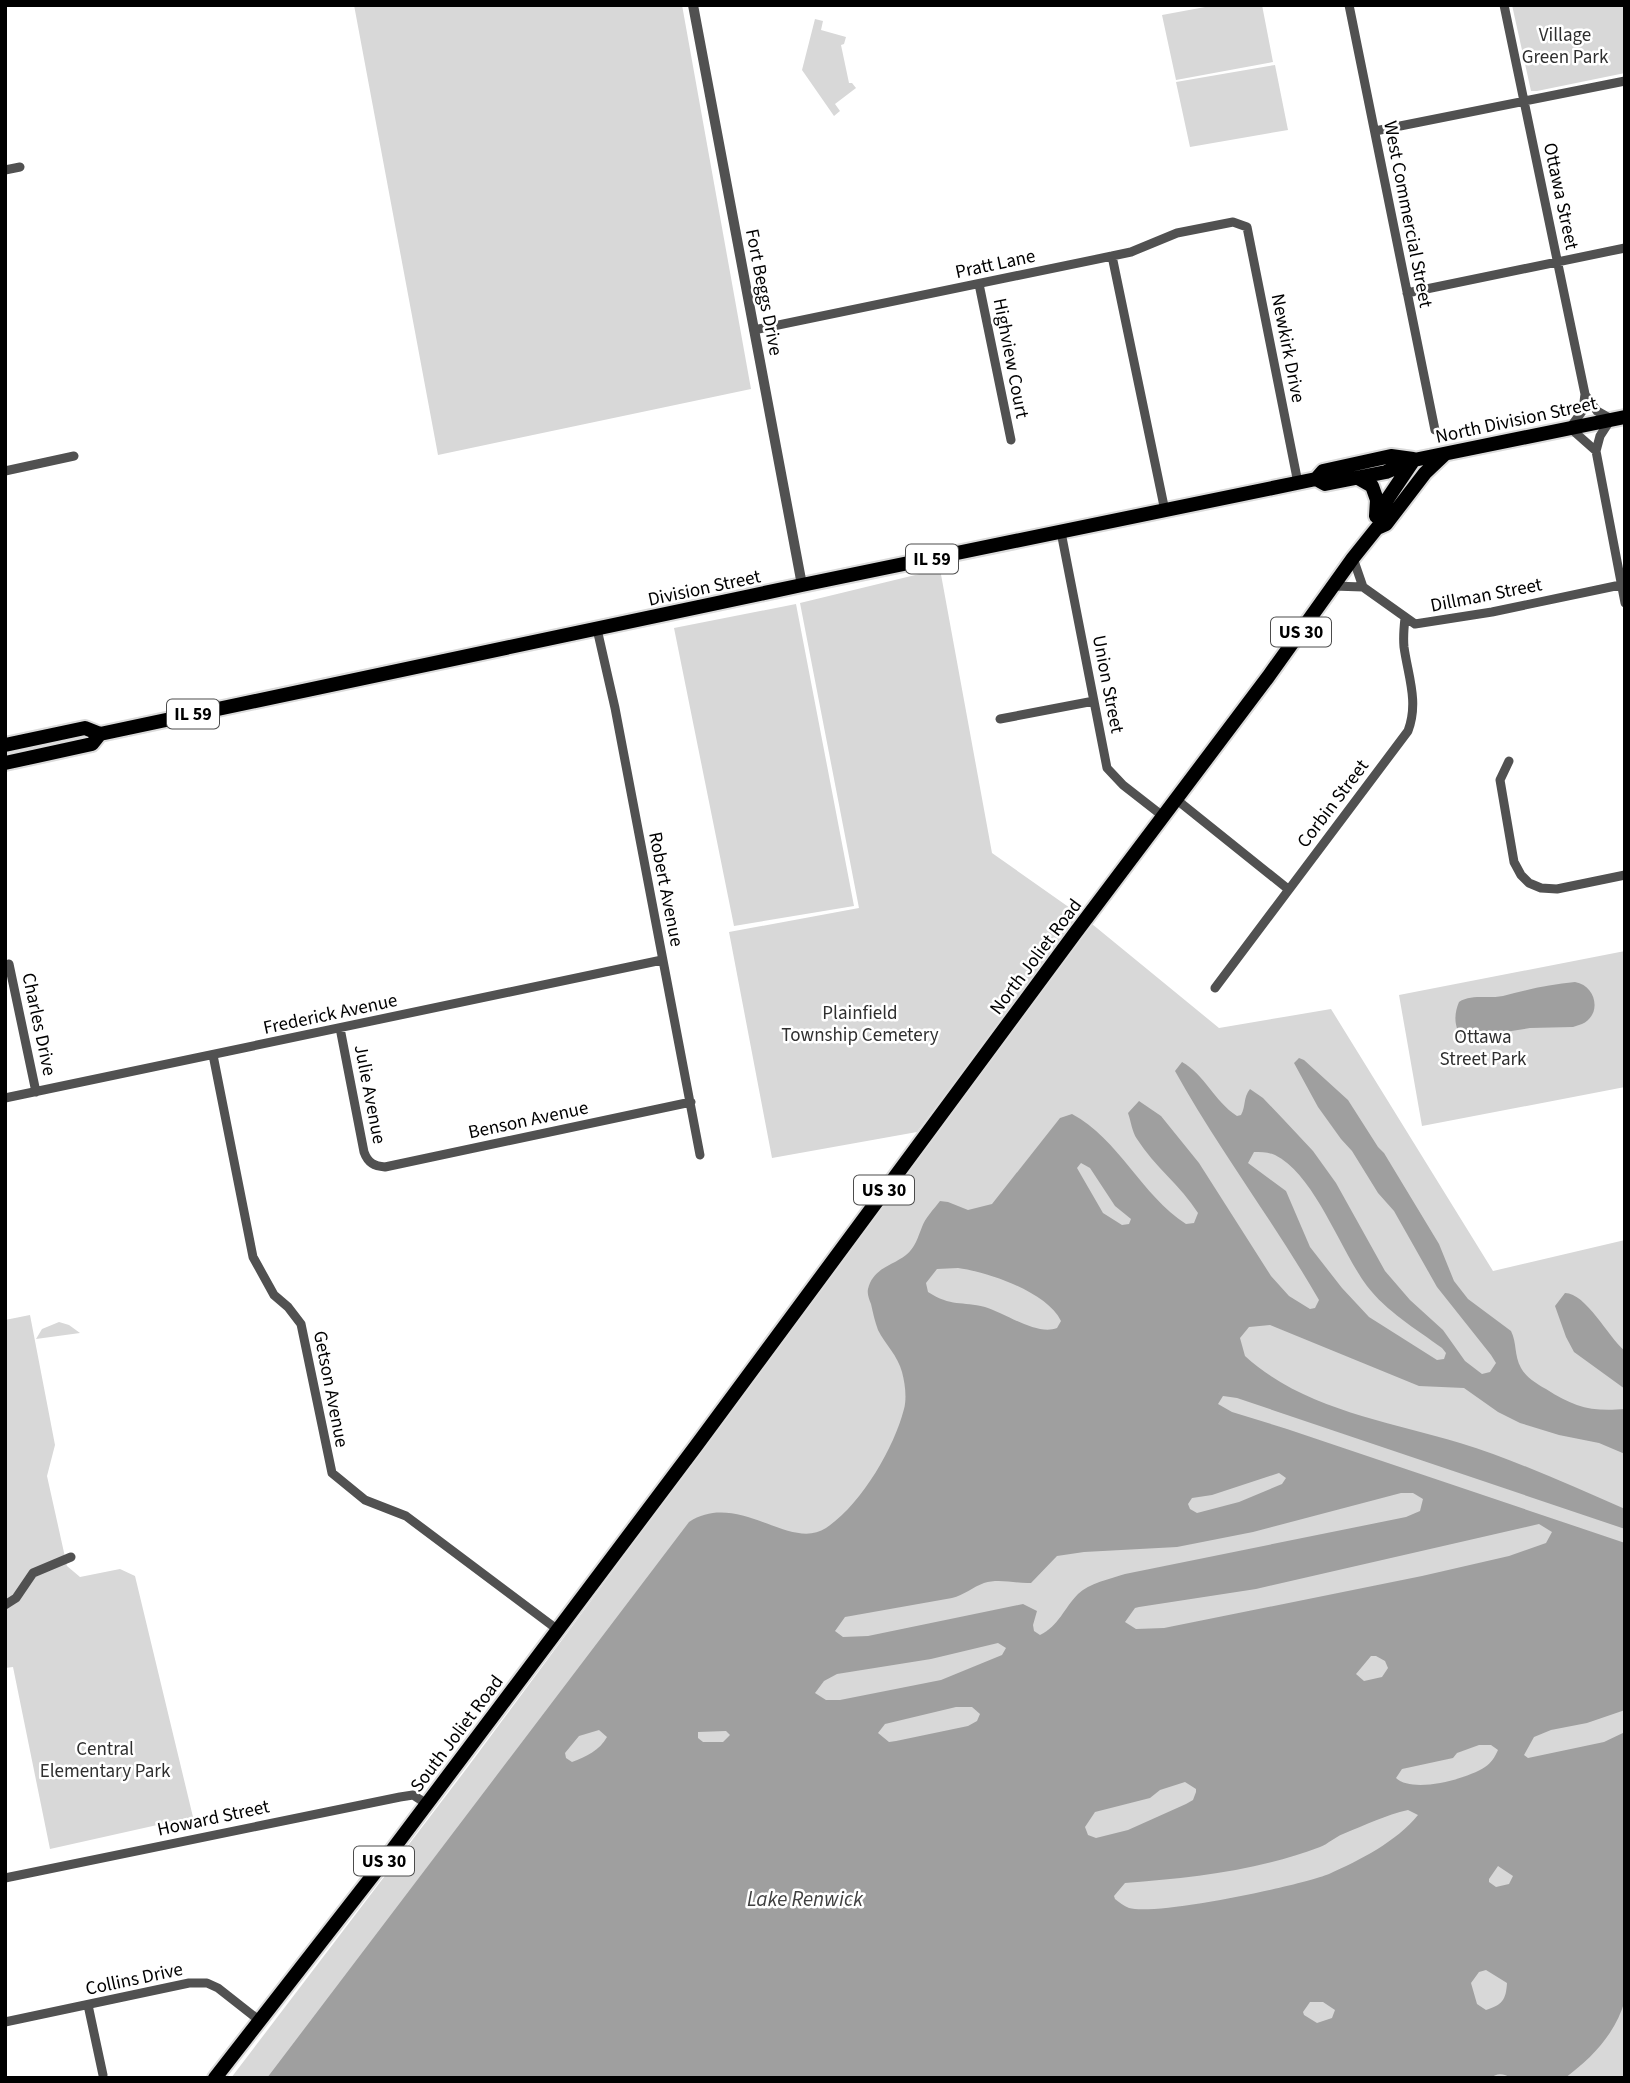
<svg xmlns="http://www.w3.org/2000/svg" width="1630" height="2083" viewBox="0 0 1630 2083" font-family="'Source Sans 3',sans-serif">
	<style>
		.green { fill: #d8d8d8 }
		.water { fill: #9f9f9f; fill-rule: evenodd }
		.lines { fill: none; stroke-linecap: round; stroke-linejoin: round }
		.primary-casing { stroke: #dbdbdb; stroke-width: 18 }
		.minor { stroke: #515151; stroke-width: 9 }
		.tertiary { stroke: #515151; stroke-width: 10 }
		.primary { stroke: #000; stroke-width: 14 }
		.labels { text-anchor: middle; stroke-width: 5; stroke-linejoin: round; paint-order: stroke }
		.shield { fill: #fff; stroke: #4c4c4c; stroke-width: 2 }
		.shield-label { font-size: 18px; font-weight: bold; fill: #000 }
		.park-label { font-size: 19px; fill: #2f2f2f; stroke: #fff }
		.street-label { font-size: 19px; fill: #000; stroke: #fff }
		.water-label { font-size: 21px; font-style: italic; fill: #404040; stroke: #fff }
	</style>
	<rect width="100%" height="100%" fill="#fff"/>
	<path class="green" d="M354,5H682L751,389L438,455Z
		M1216,5H1262L1273,62L1176,80L1162,15Z
		M1512,5H1625V73L1537,91H1531Z
		M815,19L823,21L821,30L846,37L844,44L841,45L849,83H852L856,88L835,104L840,111L834,116L802,70Z
		M1275,65L1288,130L1190,147L1176,82Z
		M940,569L992,853L1080,915L917,1132L772,1158L729,932L859,908L800,603Z
		M796,604L854,906L734,926L674,628Z
		M1092,924L1219,1028L1331,1009L1493,1271L1625,1240V2078H231L467,1768Z
		M1625,951V1087L1422,1126L1399,995Z
		M30,1315L55,1445L47,1476L67,1566L80,1577L120,1569L135,1576L193,1817L50,1849L13,1667L5,1668V1320Z
		M59,1322L69,1325L80,1333L36,1339L42,1329Z"/>
	<path class="water" d="M1575,982C1597,986 1602,1015 1582,1024L1573,1027L1530,1028L1505,1032L1486,1043L1474,1045L1466,1042C1454,1031 1453,1016 1459,1002C1472,994 1488,999 1503,996C1526,990 1550,984 1575,982Z
		M1299,1058L1304,1060L1348,1100L1378,1147L1384,1153L1439,1244L1454,1281L1468,1299L1511,1331C1517,1343 1514,1355 1521,1368C1526,1377 1537,1384 1546,1389C1574,1407 1591,1412 1625,1409V1454L1599,1443L1559,1435L1520,1423L1498,1412L1464,1388L1419,1386L1270,1325L1249,1327L1240,1338L1245,1356C1304,1410 1388,1421 1460,1443C1516,1460 1571,1486 1625,1509V1529L1237,1398L1223,1396L1218,1404L1232,1412L1287,1429L1625,1543V1710L1587,1723L1551,1730L1534,1737L1524,1755L1528,1758L1604,1742L1625,1732V2000C1616,2033 1592,2058 1565,2078H1511C1505,2074 1497,2072 1491,2078H267L689,1522C738,1490 790,1552 826,1528C861,1505 894,1448 904,1409C907,1398 905,1383 902,1372C898,1356 885,1344 878,1330C875,1322 873,1313 871,1304C869,1299 867,1294 868,1289C873,1268 892,1266 906,1255C915,1248 918,1237 922,1227C925,1218 934,1209 940,1201L948,1202L968,1210L992,1204L1060,1118L1072,1114C1119,1139 1141,1195 1186,1224L1194,1223L1198,1213C1181,1186 1154,1166 1137,1139C1132,1132 1131,1121 1128,1113L1139,1101L1161,1116L1199,1163L1271,1276L1289,1296L1310,1309L1315,1308L1319,1300C1274,1222 1219,1150 1175,1071L1182,1062C1205,1075 1214,1101 1237,1116L1241,1115C1246,1106 1243,1098 1250,1089L1263,1098L1284,1120L1313,1151L1336,1183L1385,1271L1410,1300L1443,1330L1465,1361L1482,1374L1490,1372L1496,1363L1491,1355L1437,1287L1394,1211L1378,1193L1352,1151L1341,1139L1318,1107L1294,1063ZM1254,1152C1261,1152 1268,1152 1275,1155C1315,1175 1340,1250 1367,1286C1386,1311 1416,1329 1442,1348L1446,1353L1444,1359L1437,1360L1369,1317L1342,1288L1310,1247L1286,1191L1248,1163ZM1081,1163L1090,1168L1115,1206L1131,1219L1129,1224L1122,1225L1103,1213L1077,1168ZM958,1268C988,1272 1047,1292 1061,1321L1057,1328C1037,1336 1005,1313 985,1307C962,1301 951,1307 928,1292L926,1283L937,1269ZM1279,1473L1286,1478L1282,1484L1239,1502L1197,1513L1190,1509L1188,1504L1192,1498L1212,1495ZM1401,1493H1413L1423,1499L1420,1511L1406,1517L1125,1574C1110,1579 1089,1583 1078,1594C1064,1608 1059,1626 1040,1635L1034,1631L1033,1625L1037,1611L1023,1604L868,1636L843,1637L835,1631L845,1617L952,1598C964,1595 973,1587 984,1583C1000,1578 1016,1584 1031,1583L1057,1556L1084,1552L1177,1547L1253,1532ZM1539,1524L1552,1532L1546,1543L1509,1556L1422,1576L1164,1628L1136,1629L1125,1622L1135,1608L1139,1607L1256,1589ZM998,1643L1006,1648L1002,1655L941,1680L840,1700H826L815,1693L824,1681L837,1674L931,1659ZM1371,1656H1376L1385,1661L1388,1668L1382,1677L1364,1681L1356,1674ZM956,1707H972L980,1714L977,1721L968,1726L896,1741L889,1742L878,1733L885,1724ZM599,1730L607,1737C600,1750 586,1757 572,1762L566,1758L565,1753L579,1736ZM726,1731L730,1735L723,1742H703L698,1738V1732ZM1479,1745H1491L1498,1750C1495,1757 1491,1763 1485,1767C1467,1779 1413,1794 1396,1778L1402,1769L1453,1758L1457,1753ZM1185,1782L1196,1789V1792L1193,1800L1186,1804L1128,1830L1096,1838L1088,1835L1085,1827L1095,1812L1150,1798L1160,1790ZM1408,1810L1418,1815C1396,1842 1360,1860 1329,1874C1299,1886 1156,1916 1129,1908C1124,1906 1119,1902 1115,1899L1114,1896L1125,1883C1191,1878 1257,1871 1320,1847C1328,1844 1335,1837 1343,1834C1365,1825 1386,1815 1408,1810ZM1498,1866L1513,1876L1509,1884L1496,1887L1489,1882V1879ZM1486,1970L1507,1983C1506,2000 1502,2005 1486,2010L1477,2004L1471,1983L1479,1972ZM1310,2002H1323L1335,2010L1332,2018L1317,2023L1304,2015L1303,2012Z
		M1565,1293C1586,1293 1608,1337 1625,1351V1389L1574,1352L1566,1337L1555,1306Z"/>
	<g class="lines">
		<g class="primary-casing">
			<path id="primary" d="M1358,478L1372,486L1377,500L1376,516
				M1316,479L1323,471L1391,456L1413,459
				M1376,516L1413,461
				M5,745L85,728L100,734L802,585L1316,479L1325,484L1386,472L1414,460L1625,417
				M5,763L92,744L100,734
				M215,2078L384,1861L696,1446L1076,932L1268,677L1353,558L1377,528L1386,524L1425,473L1445,454"/>
		</g>
		<path class="minor" d="M1349,5L1435,430
			M1504,5L1585,394L1583,410L1570,428L1596,451
			M1375,131L1625,81
			M5,170L20,167
			M1112,256L1165,511
			M979,284L1011,440
			M1407,293L1625,248
			M754,330L1112,256L1131,252L1177,233L1233,222L1247,227L1298,483
			M1586,396L1597,411L1611,419L1600,436L1596,451L1625,603
			M5,471L74,456
			M1061,532L1107,768L1123,785L1164,817
			M1353,558L1363,587L1415,624L1492,612L1625,584
			M1333,586L1363,587
			M597,629L615,708L700,1155
			M1000,719L1094,701
			M1509,761L1500,780L1514,862L1521,875L1529,883L1541,888L1557,889L1625,875
			M1177,800L1288,889
			M9,964L36,1092
			M1215,988L1408,731C1419,702 1408,676 1404,647C1403,637 1404,627 1405,618
			M340,1028L364,1152C368,1163 374,1166 385,1167L691,1102
			M213,1055L253,1257L274,1295L288,1307L301,1324L332,1473L365,1500L406,1516L558,1630
			M5,1098L662,960
			M5,1605L16,1598L33,1573L71,1557
			M5,1878L400,1797L413,1795L427,1804
			M88,2005L103,2075
			M5,2022L189,1983H207L218,1988L260,2021"/>
		<path class="tertiary" d="M693,5L802,585"/>
		<use href="#primary" class="primary"/>
	</g>
	<g class="labels">
		<g class="shield">
			<rect x="906" y="544.5" width="52" height="29" rx="5"/>
			<rect x="1271" y="617.5" width="60" height="29" rx="5"/>
			<rect x="167" y="699.5" width="52" height="29" rx="5"/>
			<rect x="854" y="1175.5" width="60" height="29" rx="5"/>
			<rect x="354" y="1846.5" width="60" height="29" rx="5"/>
		</g>
		<g class="shield-label">
			<text x="932" y="565">IL 59</text>
			<text x="1301" y="638">US 30</text>
			<text x="193" y="720">IL 59</text>
			<text x="884" y="1196">US 30</text>
			<text x="384" y="1867">US 30</text>
		</g>
		<g class="park-label">
			<text x="1565" y="41">Village<tspan x="1565" dy="22">Green Park</tspan></text>
			<text x="860" y="1019">Plainfield<tspan x="860" dy="22">Township Cemetery</tspan></text>
			<text x="1483" y="1043">Ottawa<tspan x="1483" dy="22">Street Park</tspan></text>
			<text x="105" y="1755">Central<tspan x="105" dy="22">Elementary Park</tspan></text>
		</g>
		<g class="street-label">
			<text transform="translate(1562 196) rotate(78)" y="7">Ottawa Street</text>
			<text transform="translate(1409 214) rotate(79)" y="7">West Commercial Street</text>
			<text transform="translate(995 263) rotate(-12)" y="7">Pratt Lane</text>
			<text transform="translate(765 292) rotate(79)" y="7">Fort Beggs Drive</text>
			<text transform="translate(1289 348) rotate(79)" y="7">Newkirk Drive</text>
			<text transform="translate(1012 358) rotate(79)" y="7">Highview Court</text>
			<text transform="translate(1516 419) rotate(-12)" y="7">North Division Street</text>
			<text transform="translate(704 587) rotate(-12)" y="7">Division Street</text>
			<text transform="translate(1486 594) rotate(-11)" y="7">Dillman Street</text>
			<text transform="translate(1109 684) rotate(79)" y="7">Union Street</text>
			<text transform="translate(1332 803) rotate(-53)" y="7">Corbin Street</text>
			<text transform="translate(667 889) rotate(79)" y="7">Robert Avenue</text>
			<text transform="translate(1035 956) rotate(-53)" y="7">North Joliet Road</text>
			<text transform="translate(330 1013) rotate(-12)" y="7">Frederick Avenue</text>
			<text transform="translate(40 1024) rotate(78)" y="7">Charles Drive</text>
			<text transform="translate(371 1094) rotate(79)" y="7">Julie Avenue</text>
			<text transform="translate(528 1119) rotate(-12)" y="7">Benson Avenue</text>
			<text transform="translate(332 1389) rotate(79)" y="7">Getson Avenue</text>
			<text transform="translate(456 1733) rotate(-53)" y="7">South Joliet Road</text>
			<text transform="translate(213 1817) rotate(-12)" y="7">Howard Street</text>
			<text transform="translate(134 1978) rotate(-12)" y="7">Collins Drive</text>
		</g>
		<g class="water-label">
			<text x="805" y="1906">Lake Renwick</text>
		</g>
	</g>
	<rect width="1630" height="2083" fill="none" stroke="#000000" stroke-width="14"/>
</svg>
